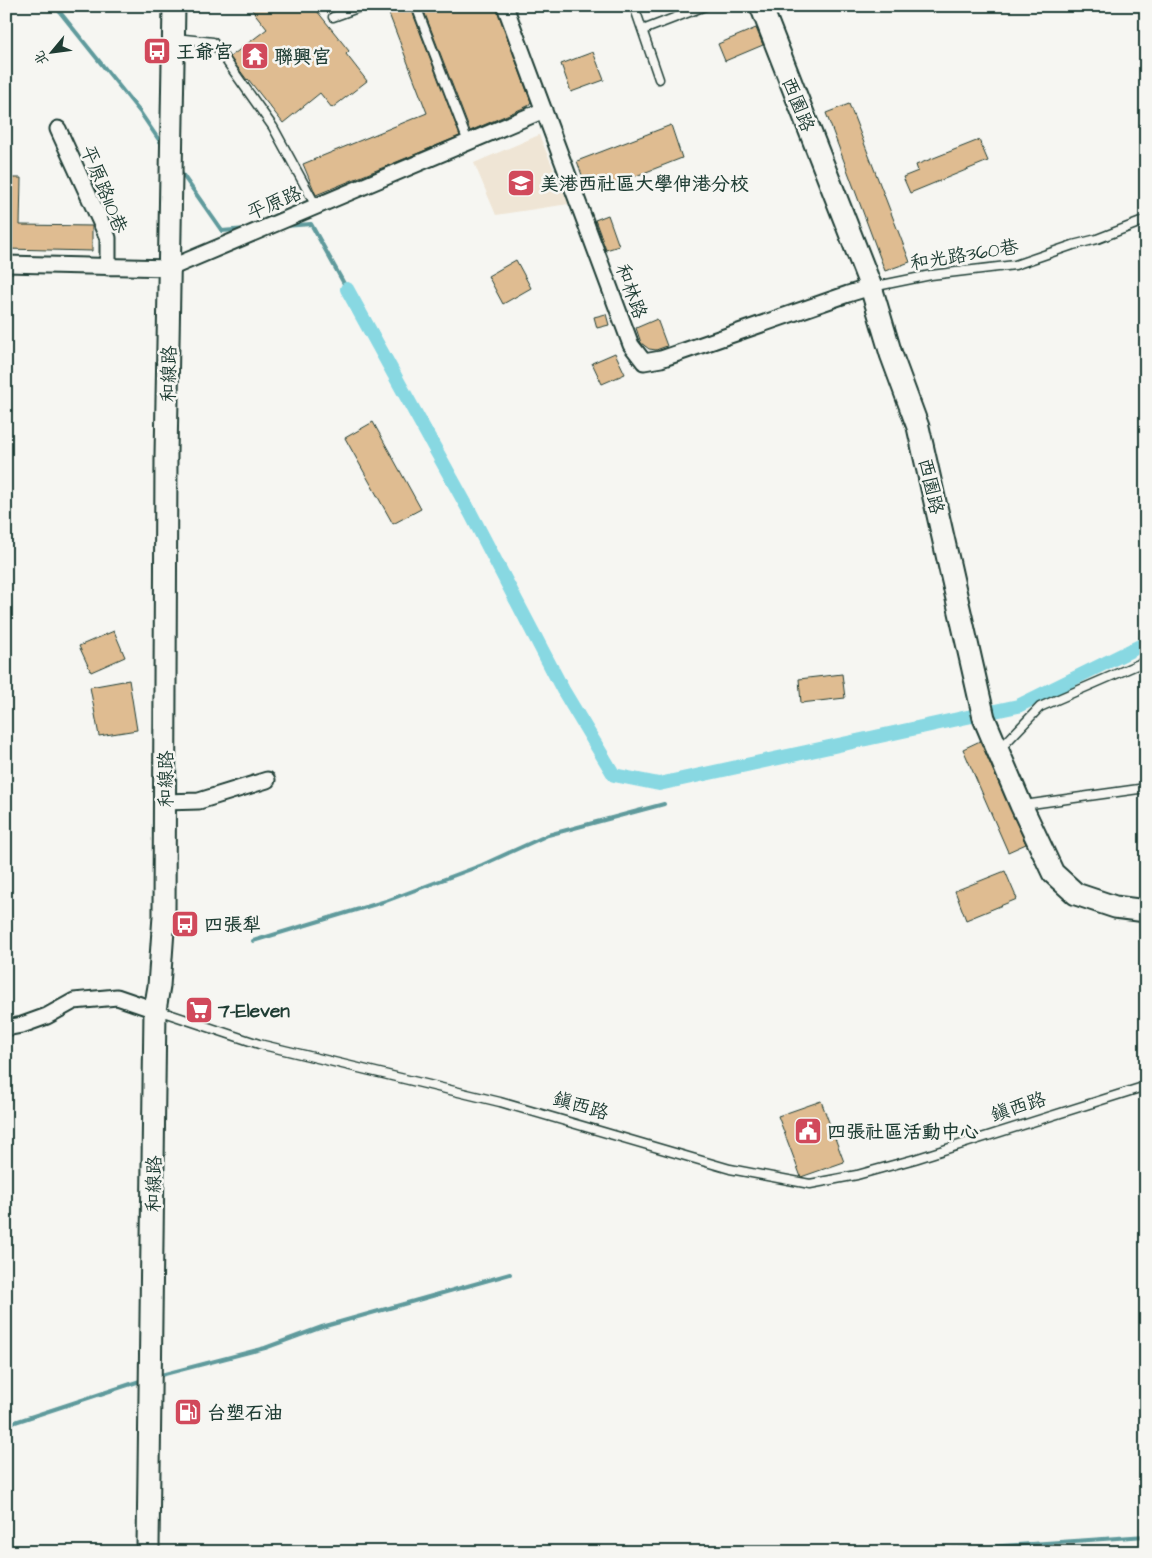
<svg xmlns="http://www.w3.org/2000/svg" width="1152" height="1558" viewBox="0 0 1152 1558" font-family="'Architects Daughter','LXGW WenKai TC',sans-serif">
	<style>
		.built { fill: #efe5d5 }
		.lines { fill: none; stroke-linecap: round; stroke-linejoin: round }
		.stream { stroke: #5e9a9c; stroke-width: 4 }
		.canal { stroke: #88d8e2; stroke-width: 14 }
		.building { fill: #dfbc91; stroke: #1f3d34 }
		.lane-casing { stroke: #1f3d34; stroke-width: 11 }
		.street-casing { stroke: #1f3d34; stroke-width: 19 }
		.secondary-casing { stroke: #1f3d34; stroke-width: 25 }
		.lane { stroke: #f6f6f2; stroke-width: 8 }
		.street { stroke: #f6f6f2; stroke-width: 15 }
		.secondary { stroke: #f6f6f2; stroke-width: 21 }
		.labels { text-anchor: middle; stroke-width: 5; stroke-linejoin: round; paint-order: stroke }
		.poi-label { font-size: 19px; font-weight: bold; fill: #1f3d34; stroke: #f6f6f2; text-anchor: start }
		.street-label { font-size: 19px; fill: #1f3d34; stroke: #f6f6f2 }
	</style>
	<rect width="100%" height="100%" fill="#f6f6f2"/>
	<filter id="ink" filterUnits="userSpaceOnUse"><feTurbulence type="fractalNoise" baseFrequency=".02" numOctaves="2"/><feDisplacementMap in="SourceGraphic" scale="10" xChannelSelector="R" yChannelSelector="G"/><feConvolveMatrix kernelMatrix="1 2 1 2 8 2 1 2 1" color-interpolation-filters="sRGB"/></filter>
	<g filter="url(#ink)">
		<path class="built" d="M539,135L569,204L496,215L474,163Z"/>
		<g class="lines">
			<path class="stream" d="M55,6L140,112L163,146
				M180,171L222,231L246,229
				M285,226L311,224L347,289
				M253,941L386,901L482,865L548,835L664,804
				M157,1376L265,1348L322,1327L510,1274
				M6,1425L143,1380
				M916,1552L1146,1536"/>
			<path class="canal" d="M347,289L470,512L563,690L614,775L659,784L1018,706L1146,643"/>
		</g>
		<path class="building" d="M249,6H313L349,51L346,54L367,81L332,108L320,93L283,123L248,79L247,80L230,57L267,29Z
			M386,6H410L460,136L316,195L303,164L427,113Z
			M422,6H496L531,102L528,106L470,131Z
			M756,28L763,45L725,61L718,44Z
			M593,52L604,80L571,92L561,64Z
			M849,104L910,262L885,271L826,113Z
			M671,125L682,158L595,192L589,176L583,178L577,161Z
			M979,140L988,161L910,193L903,177L918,171L916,165Z
			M6,178H21L20,225L92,226V251L6,249Z
			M608,215L619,246L606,250L595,220Z
			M516,260L531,288L503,304L488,276Z
			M606,314L609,325L597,328L594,317Z
			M657,319L667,346L656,350L649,349L641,343L636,328Z
			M615,353L625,374L602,384L592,363Z
			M373,422L421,509L393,524L345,438Z
			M114,631L125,657L91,672L79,646Z
			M842,674L845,698L801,703L799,679Z
			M129,680L137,730L99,736L90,687Z
			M980,741L1026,844L1008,852L963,749Z
			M1005,871L1017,899L966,920L955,891Z
			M821,1101L844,1162L801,1177L778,1116Z"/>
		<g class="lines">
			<g class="lane-casing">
				<path id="lane" d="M416,6L468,142
					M634,6L659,79
					M333,17L363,6
					M643,30L705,6
					M175,38L213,42L273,127L316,206
					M872,287L931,275L1015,265L1073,245L1097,239L1146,220
					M1000,749L1040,707L1146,661
					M1024,805L1146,788
					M157,1010L259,1044L500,1102L730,1169L810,1184L857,1175L915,1159L1146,1086"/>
			</g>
			<g class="street-casing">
				<path id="street" d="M505,6L631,345L644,362L661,359L848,294L871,287
					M58,129L108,238V267
					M6,264L170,268L544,110
					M165,802L199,801L267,780
					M6,1028L22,1025L47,1016L74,1001L117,997L155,1010"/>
			</g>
			<g class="secondary-casing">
				<path id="secondary" d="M761,6L871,287L891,354L918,427L984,718L1021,805L1053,873L1076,894L1115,907L1146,911
					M148,1552C149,1371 153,1190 155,1010L159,986L164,916L166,455L174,6"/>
			</g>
			<use href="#lane" class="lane"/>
			<use href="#street" class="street"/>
			<use href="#secondary" class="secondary"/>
		</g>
	</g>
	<defs>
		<g id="bus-square" transform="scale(1.4375)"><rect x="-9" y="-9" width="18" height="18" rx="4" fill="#d1495b" stroke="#f6f6f2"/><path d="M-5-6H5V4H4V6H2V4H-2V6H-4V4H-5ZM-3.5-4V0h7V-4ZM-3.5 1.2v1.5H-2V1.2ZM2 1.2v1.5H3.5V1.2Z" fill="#fff"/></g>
		<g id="temple-square" transform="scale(1.4375)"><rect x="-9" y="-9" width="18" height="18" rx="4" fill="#d1495b" stroke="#f6f6f2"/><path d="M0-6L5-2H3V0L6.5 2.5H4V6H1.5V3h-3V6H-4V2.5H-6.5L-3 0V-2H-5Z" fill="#fff"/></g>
		<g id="university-square" transform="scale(1.4375)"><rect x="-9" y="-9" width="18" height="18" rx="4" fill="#d1495b" stroke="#f6f6f2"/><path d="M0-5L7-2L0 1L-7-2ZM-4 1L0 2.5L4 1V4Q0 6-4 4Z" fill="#fff"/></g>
		<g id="supermarket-square" transform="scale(1.4375)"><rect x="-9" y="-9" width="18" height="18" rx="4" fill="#d1495b" stroke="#f6f6f2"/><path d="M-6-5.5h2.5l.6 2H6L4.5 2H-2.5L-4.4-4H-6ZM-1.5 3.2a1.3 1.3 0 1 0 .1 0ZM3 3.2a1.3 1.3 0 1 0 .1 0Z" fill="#fff"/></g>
		<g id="civic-square" transform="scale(1.4375)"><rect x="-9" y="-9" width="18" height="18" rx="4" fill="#d1495b" stroke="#f6f6f2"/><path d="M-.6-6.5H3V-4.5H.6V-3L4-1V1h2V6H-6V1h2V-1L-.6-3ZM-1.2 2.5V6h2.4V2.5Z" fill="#fff"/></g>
		<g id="fuel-square" transform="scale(1.4375)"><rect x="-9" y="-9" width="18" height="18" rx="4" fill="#d1495b" stroke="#f6f6f2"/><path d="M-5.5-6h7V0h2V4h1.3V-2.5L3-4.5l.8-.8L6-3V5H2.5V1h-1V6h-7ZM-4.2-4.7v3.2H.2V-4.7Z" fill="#fff"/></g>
	</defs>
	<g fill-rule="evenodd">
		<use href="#bus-square" x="157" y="51"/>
		<use href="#temple-square" x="255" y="56"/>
		<use href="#university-square" x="521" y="183"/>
		<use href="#bus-square" x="185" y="924"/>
		<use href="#supermarket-square" x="199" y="1010"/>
		<use href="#civic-square" x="808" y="1131"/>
		<use href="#fuel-square" x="188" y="1412"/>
	</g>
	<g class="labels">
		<g class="poi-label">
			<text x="176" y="58">王爺宮</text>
			<text x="274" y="63">聯興宮</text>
			<text x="540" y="190">美港西社區大學伸港分校</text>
			<text x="204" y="931">四張犁</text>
			<text x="218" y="1017">7-Eleven</text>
			<text x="827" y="1138">四張社區活動中心</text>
			<text x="207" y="1419">台塑石油</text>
		</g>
		<g class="street-label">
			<text transform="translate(799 104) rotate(68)" y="7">西園路</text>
			<text transform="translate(105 189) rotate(68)" y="7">平原路110巷</text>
			<text transform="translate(274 202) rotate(-23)" y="7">平原路</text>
			<text transform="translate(964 254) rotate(-9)" y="7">和光路360巷</text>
			<text transform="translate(632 291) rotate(70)" y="7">和林路</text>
			<text transform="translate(168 374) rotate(-89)" y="7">和線路</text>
			<text transform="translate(932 486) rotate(77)" y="7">西園路</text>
			<text transform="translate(165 779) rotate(-90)" y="7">和線路</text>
			<text transform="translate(581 1105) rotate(16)" y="7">鎮西路</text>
			<text transform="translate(1018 1106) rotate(-18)" y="7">鎮西路</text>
			<text transform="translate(153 1184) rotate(-89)" y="7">和線路</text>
		</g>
	</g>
	<rect width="1152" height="1558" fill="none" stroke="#f6f6f2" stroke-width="25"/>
	<rect x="12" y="12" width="1127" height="1533" fill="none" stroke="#1f3d34" stroke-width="2" filter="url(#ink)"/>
	<g transform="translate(52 52) rotate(241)" stroke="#f6f6f2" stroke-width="4" paint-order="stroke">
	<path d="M0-4L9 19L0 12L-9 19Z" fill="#1f3d34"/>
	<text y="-8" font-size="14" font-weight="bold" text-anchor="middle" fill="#1f3d34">北</text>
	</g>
</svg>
